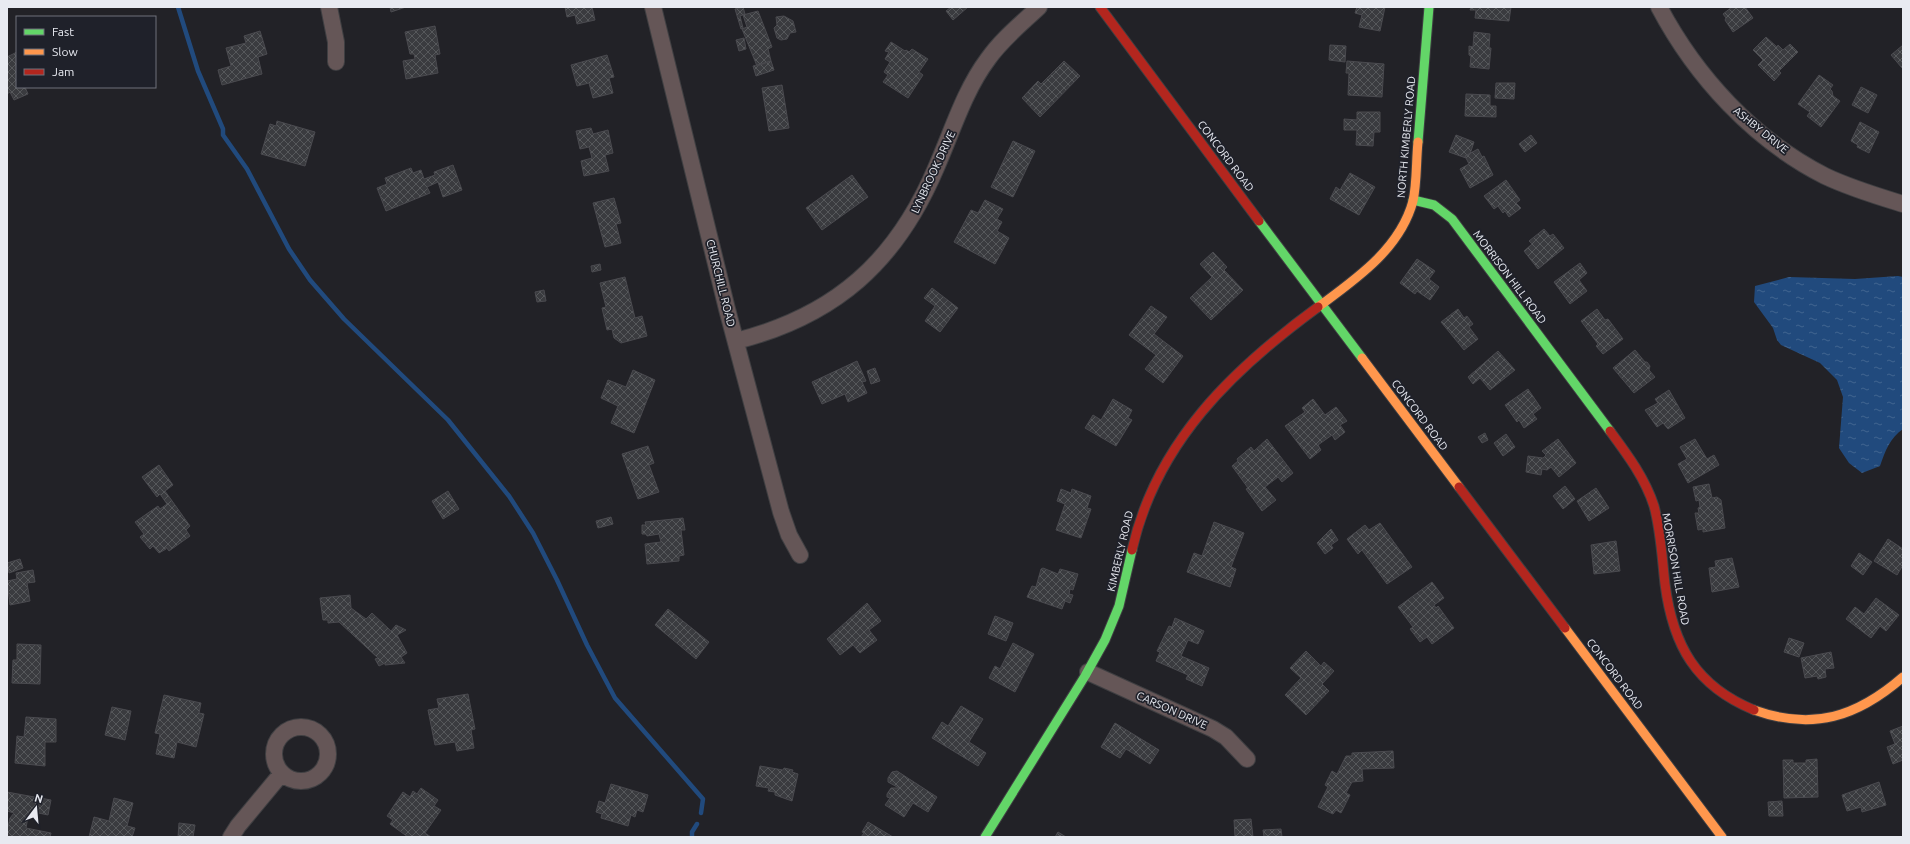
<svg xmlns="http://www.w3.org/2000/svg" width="1910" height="844" viewBox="0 0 1910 844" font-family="Ubuntu,sans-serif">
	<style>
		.water { fill: url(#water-ripples) }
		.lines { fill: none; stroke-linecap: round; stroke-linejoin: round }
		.stream { stroke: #214a7d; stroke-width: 4.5 }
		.building { fill: url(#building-cross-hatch); stroke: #4a4a4f }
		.street-casing { stroke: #3f3f42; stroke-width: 18 }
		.fast-casing { stroke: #3f3f42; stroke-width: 11 }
		.slow-casing { stroke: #3f3f42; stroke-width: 11 }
		.jam-casing { stroke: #3f3f42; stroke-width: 11 }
		.street { stroke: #655657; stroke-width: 16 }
		.fast { stroke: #63d668; stroke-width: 9 }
		.slow { stroke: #ff974d; stroke-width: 9 }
		.jam { stroke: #b3261e; stroke-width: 9 }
		.labels { text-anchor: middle; stroke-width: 3.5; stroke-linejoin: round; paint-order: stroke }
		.street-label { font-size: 11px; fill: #e8eaf1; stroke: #1f212a }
	</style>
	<defs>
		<pattern id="water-ripples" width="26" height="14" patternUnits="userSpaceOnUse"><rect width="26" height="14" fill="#214a7d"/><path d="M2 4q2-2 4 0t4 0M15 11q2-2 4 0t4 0" fill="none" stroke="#416490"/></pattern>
		<pattern id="building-cross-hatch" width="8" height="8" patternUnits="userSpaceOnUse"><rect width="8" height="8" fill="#3a3b3f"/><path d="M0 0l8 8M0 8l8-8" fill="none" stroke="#56585b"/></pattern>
	</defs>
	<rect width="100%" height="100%" fill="#222227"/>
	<path class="water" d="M1898,276L1903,277V429C1890,438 1885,451 1880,466L1862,473L1849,463L1839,448L1843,397L1837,380L1820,363L1781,345L1777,340L1773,328L1754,302L1755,286L1789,277L1855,279Z"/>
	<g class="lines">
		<path class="stream" d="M178,7L198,71L223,129V135L247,169L289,249L310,280L344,319L448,420L509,496L533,533L557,580L587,645L615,698L703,799L701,813
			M692,837V832L697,824"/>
	</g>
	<path class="building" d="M390,7H406L391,12Z
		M565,7H592L595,20L577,24L575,15L567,17Z
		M743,7L745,14L740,16L743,28L741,29L735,9Z
		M951,7H968L953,20L946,11Z
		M1357,7H1385L1380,31L1359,27L1362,15L1355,13Z
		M1471,7H1511L1509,21L1475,18L1476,10H1470Z
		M1732,7H1745L1753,18L1733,32L1725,20L1726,18L1723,14Z
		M758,11L772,47L768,49L771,61L757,66L742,29L747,27L743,15Z
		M784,16L793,21L796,32L790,33L787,39L781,40L777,38L774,28L777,25L776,17Z
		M435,26L440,54L435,55L438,73L406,79L403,61L415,59L414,54H410L405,32Z
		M260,31L267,54L258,57L262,74L222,85L218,70L231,66L226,48L246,43L244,36Z
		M1474,32L1490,34L1489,48H1491L1489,69L1470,67L1471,56L1469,55V46L1473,47Z
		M1766,37L1777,47L1778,45L1783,50L1790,44L1798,52L1779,71L1781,73L1774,81L1758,65L1763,60L1753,50Z
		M744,38L746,49L739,51L736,40Z
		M891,42L905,51L906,50L909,52L912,49L928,59L919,72L923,75L908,98L883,82L888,75L884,72L890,62L885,59L889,52L885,51Z
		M1330,45L1346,46L1345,62L1329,60Z
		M1903,45V67L1902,68L1891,55Z
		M17,52V87H25L28,94L14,100L10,92L7,94V57Z
		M607,55L614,77L609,78L613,93L593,98L589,83L577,86L571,65Z
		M771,61L774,70L756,76L753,66Z
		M1064,61L1080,76L1040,117L1022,98L1038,81L1041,84Z
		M1347,61L1384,64L1382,97L1348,95L1349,73H1346Z
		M1819,75L1833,85L1830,89L1832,91L1833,96L1840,101L1821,127L1807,116L1810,112L1798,104Z
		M1496,83H1515L1514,99L1495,98Z
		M782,85L789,128L769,131L762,88Z
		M1861,87L1877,95L1868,113L1852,105Z
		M1466,94L1490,95V106H1496V117L1465,116Z
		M1357,112H1380V132H1374L1373,146L1356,145L1357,130H1344V119L1357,120Z
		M277,121L315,132L305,166L261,154L270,124L276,126Z
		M1860,122L1879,132L1869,153L1857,147L1858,145L1851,141Z
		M591,128L593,134L608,130L613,153L605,155L609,171L584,176L581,161L592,158L589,147L580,149L576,131Z
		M1456,135L1474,142L1470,154L1465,156L1466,158L1449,152Z
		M1531,135L1537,143L1525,152L1519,144Z
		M1013,141L1035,151L1013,197L991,187Z
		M1478,149L1482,157L1484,156L1493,175L1470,188L1460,169L1469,164L1465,156Z
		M453,165L462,190L443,197L438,182L427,187L430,193L386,211L377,188L387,184L385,178L411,168L413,173L421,170L424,179L435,175L434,172Z
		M1350,173L1375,187L1359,215L1330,199L1336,187L1340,190Z
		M852,175L868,197L822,230L806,208Z
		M1506,180L1520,200L1516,203L1521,208L1509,217L1505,211L1503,213L1498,206L1494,209L1484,196Z
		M614,198L621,223L616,224L621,243L605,247L593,203Z
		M985,200L1003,209L997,219L1002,222L997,231L1009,238L995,264L954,242L971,210L978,213Z
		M1544,229L1550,236L1553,234L1564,248L1538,269L1524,251L1532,244L1529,241Z
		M1213,252L1227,267L1224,270L1243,290L1211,320L1190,298L1212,277L1200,264Z
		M1417,259L1435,271L1429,279L1439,287L1430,300L1417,291L1415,294L1400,283Z
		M1580,263L1587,273L1579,280L1587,291L1570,304L1554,282Z
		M600,264L601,270L592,272L591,266Z
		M625,277L635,318L642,316L647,336L621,343L614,338L612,329L607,330L602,308L606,307L600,283Z
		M932,288L958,308L940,332L925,321L935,306L924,298Z
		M544,290L546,301L537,302L535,292Z
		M1151,306L1167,317L1154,334L1183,356L1163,383L1145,369L1156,355L1129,335Z
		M1458,309L1464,318L1467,316L1473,324L1469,327L1478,339L1464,350L1441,322Z
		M1597,309L1605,320L1608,319L1623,339L1603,354L1596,346L1598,344L1581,321Z
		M1635,350L1645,362H1647L1650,366L1649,370L1655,377L1634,393L1613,368Z
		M1498,351L1515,370L1490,390L1480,378L1473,384L1468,377Z
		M857,361L866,381L862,382L867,393L848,402L845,394L822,404L812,382Z
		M875,368L880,381L871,384L867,371Z
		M633,370L655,380L634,433L611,423L618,406L601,398L608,380L626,387Z
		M1528,389L1541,408L1533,414L1537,419L1524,428L1519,420L1517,422L1505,405Z
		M1669,390L1685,418L1668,429L1663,423L1657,427L1645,410L1658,403L1655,399Z
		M1113,399L1132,410L1128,418L1132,420L1116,446L1085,428L1093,415L1101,420Z
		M1313,399L1325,415L1336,407L1347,421L1340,425L1345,432L1335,440L1332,435L1318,445L1321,450L1310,459L1285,426L1305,412L1302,408Z
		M1485,433L1488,440L1482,443L1478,437Z
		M1506,434L1515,447L1503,456L1494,443Z
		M1267,439L1293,473L1282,482L1278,477L1265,487L1276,500L1262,511L1246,489L1248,488L1232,466L1238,461L1237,459L1251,447L1254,451Z
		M1558,439L1576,463L1559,477L1551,467L1547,470L1542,469L1541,475L1526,472L1528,456L1543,458L1546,455L1542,451Z
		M1695,439L1707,459L1714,455L1719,465L1688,483L1678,464L1687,459L1680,447Z
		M648,446L654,463L649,465L659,492L638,499L622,454Z
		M159,465L173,485L165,491L190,526L186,530L190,536L169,551L166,547V549L159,553L153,546L150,549L140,537L144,534L135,522L158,506L160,509L167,504L160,494L157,497L142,477Z
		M1709,484L1712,498L1717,497L1721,500L1725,528L1703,532V529L1698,530L1695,513H1699L1698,508L1700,507L1699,500L1696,501L1693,487Z
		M1565,486L1575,499L1563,509L1553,496Z
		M1596,488L1609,508L1589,521L1577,501Z
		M1061,489L1071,493L1072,489L1091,496L1087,508L1091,509L1081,538L1056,530L1065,504L1057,501Z
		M448,491L459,509L443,519L432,501Z
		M611,517L613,524L598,528L596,521Z
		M683,518L685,530H681L684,555L679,556V561L647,564L645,544L661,542L659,534L647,536L646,534H642V525H646L645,522Z
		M1214,522L1244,533L1231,567L1236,569L1230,587L1187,572L1194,553L1202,556Z
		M1380,523L1412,567L1387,584L1362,550L1358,554L1347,539L1365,525L1369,530Z
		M1331,529L1338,540L1331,545L1333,548L1325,554L1317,543Z
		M1888,539L1903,549V565L1897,575L1874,561Z
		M1616,541L1620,571L1594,574L1591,545Z
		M1859,553L1872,562L1863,575L1851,566Z
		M1732,558L1739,587L1712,592L1709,568L1716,567L1715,561Z
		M20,559L23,568L9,573L7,563Z
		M1043,568L1058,574L1060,569L1078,574L1073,590L1070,589L1069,594L1073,595L1070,603L1065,601L1062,609L1027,597L1032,586L1036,587L1041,569Z
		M33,570L35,582L27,583L30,601L10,605L7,581L17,579L16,573Z
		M1432,582L1444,598L1434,605L1436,608L1438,606L1454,628L1432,644L1427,637L1420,642L1410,629L1413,627L1398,607Z
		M350,595L351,608L366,619L372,613L391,631L396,625L406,630L397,635L407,653L401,657L405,663L385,665V663L379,666L375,659L378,658L339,622L328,623V620H323L320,598Z
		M1876,598L1899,615L1886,631L1880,626L1871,638L1846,619L1855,607L1864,614Z
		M867,603L881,621L869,630L877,640L860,653L853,645L840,655L827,639Z
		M668,609L709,642L696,659L655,625Z
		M995,616L1013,623L1006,641L988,634Z
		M1175,618L1204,631L1198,644L1188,640L1181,656L1209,668L1202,686L1186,679L1188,675L1156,661L1160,652L1157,651L1169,626L1172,627Z
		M1789,638L1804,643L1799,657L1784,652Z
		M1013,643L1034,654L1015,692L989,678L995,666L1000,669Z
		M17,644L41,645L40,684L12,683L13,660H17Z
		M1306,651L1321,666L1324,662L1334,671L1322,684L1329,691L1306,715L1285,695L1301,678L1290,668Z
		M1831,652L1834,668L1825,669L1826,677L1818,679L1817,676L1805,678L1801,658Z
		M468,694L475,729L471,730L474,748L457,751L455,742L435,745L428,710L439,708L437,699Z
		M164,695L201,703L199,713L204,714L196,747L177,742L174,758L156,754L160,734L155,733Z
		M961,706L983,719L969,742L986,753L978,766L932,738L942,722L948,726Z
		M112,707L131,711L125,740L105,735Z
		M26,717L56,719V742H45V766L15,763L17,736L24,737Z
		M1115,723L1159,750L1150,764L1126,749L1120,758L1101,747Z
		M1903,726V760L1893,764L1887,747L1895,744L1890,731Z
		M1393,751L1394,768L1362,769L1363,781L1352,782L1346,793L1350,795L1341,813L1336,810L1333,814L1318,807L1328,787L1325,785L1332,771L1337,774L1346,756H1352V753Z
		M1817,759L1818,797L1784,798L1783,760H1793V763H1806V760Z
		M760,766L783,770L784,768L793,770L792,772L798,774L792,801L775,795V792L768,791L769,788L756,786Z
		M897,771L937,797L928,812L913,803L904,817L885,805L890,798L887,797V794L891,788H899L888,782V778L892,772Z
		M1879,782L1886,805L1862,812L1861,807L1847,811L1842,795Z
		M611,784L648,795L643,812L637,810L635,817L631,815L628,826L601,818L602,814L596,812L599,801L605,803Z
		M421,788L438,800L434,806L441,810L425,833L431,837H408L390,824L393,820L387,816L403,792L410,797L413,791L417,794Z
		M7,792L51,800L48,815L29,811L26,828L51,833L50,837H7V827H8L10,818L14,813L7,811Z
		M114,798L133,803L127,826L135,828L132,837H89L94,817L109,821Z
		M1782,801L1783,816H1769L1768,802Z
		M1251,819L1253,837H1235L1234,820Z
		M868,822L893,837H861L864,833L862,832Z
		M179,823L195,825L193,837H178Z
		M1281,829L1282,837H1264L1263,830Z
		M1058,832L1066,837H1055Z"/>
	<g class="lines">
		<g class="street-casing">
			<path id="street" d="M329,7L336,42V62
				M653,7L727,309L781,512L789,535L800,555
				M1659,7C1696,77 1754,140 1825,176C1850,188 1877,196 1903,204
				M736,341C835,316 896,262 936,168C952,132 964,91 988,59C1002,39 1021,24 1039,7
				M1088,672L1213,729L1226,737L1247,759
				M274 754a27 27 0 1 1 54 0a27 27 0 1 1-54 0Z
				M231,837L238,826L282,773"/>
		</g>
		<g class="fast-casing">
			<path id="fast" d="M1418,142L1429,7
				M1413,200L1434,205L1452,219L1610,431
				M1259,221L1362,358
				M985,837L1085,676L1105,640L1119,606L1132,550"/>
		</g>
		<g class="slow-casing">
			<path id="slow" d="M1318,307C1356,279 1400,249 1413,201C1417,183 1416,161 1418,142
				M1362,358L1459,487
				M1565,628L1722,837
				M1754,710C1813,731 1857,717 1903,677"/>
		</g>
		<g class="jam-casing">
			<path id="jam" d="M1100,7L1259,221
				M1610,431C1627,454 1645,478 1654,506C1661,532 1662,558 1665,584C1673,646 1696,686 1754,710
				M1459,487L1565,628
				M1132,550C1156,443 1232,370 1318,307"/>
		</g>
		<use href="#street" class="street"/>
		<use href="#fast" class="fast"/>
		<use href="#slow" class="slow"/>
		<use href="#jam" class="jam"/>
	</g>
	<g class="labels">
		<g class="street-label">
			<text transform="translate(1761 130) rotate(39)" y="4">ASHBY DRIVE</text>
			<text transform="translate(1406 137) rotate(-85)" y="4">NORTH KIMBERLY ROAD</text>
			<text transform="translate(1226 156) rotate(53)" y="4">CONCORD ROAD</text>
			<text transform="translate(933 172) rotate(-65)" y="4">LYNBROOK DRIVE</text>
			<text transform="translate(1510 277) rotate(53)" y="4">MORRISON HILL ROAD</text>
			<text transform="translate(721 283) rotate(76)" y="4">CHURCHILL ROAD</text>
			<text transform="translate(1420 415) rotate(53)" y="4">CONCORD ROAD</text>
			<text transform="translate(1120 551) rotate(-77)" y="4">KIMBERLY ROAD</text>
			<text transform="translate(1676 569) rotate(80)" y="4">MORRISON HILL ROAD</text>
			<text transform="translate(1615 674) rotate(53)" y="4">CONCORD ROAD</text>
			<text transform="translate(1172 710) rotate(24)" y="4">CARSON DRIVE</text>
		</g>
	</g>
	<rect width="1910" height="844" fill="none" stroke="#e8eaf1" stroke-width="16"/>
	<rect x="16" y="16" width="140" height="72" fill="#1f212a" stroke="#6f717a"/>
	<rect x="24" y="29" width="20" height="6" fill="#63d668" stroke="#6f717a"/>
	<text x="52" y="36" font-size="12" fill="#e8eaf1">Fast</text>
	<rect x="24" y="49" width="20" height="6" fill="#ff974d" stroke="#6f717a"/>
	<text x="52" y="56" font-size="12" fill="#e8eaf1">Slow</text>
	<rect x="24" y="69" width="20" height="6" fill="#b3261e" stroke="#6f717a"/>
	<text x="52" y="76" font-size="12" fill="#e8eaf1">Jam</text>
	<g transform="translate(36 808) rotate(16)" stroke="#1f212a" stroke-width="3" paint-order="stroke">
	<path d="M0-3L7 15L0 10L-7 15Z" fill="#e8eaf1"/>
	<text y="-6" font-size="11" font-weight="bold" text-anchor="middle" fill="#e8eaf1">N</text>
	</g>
</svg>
